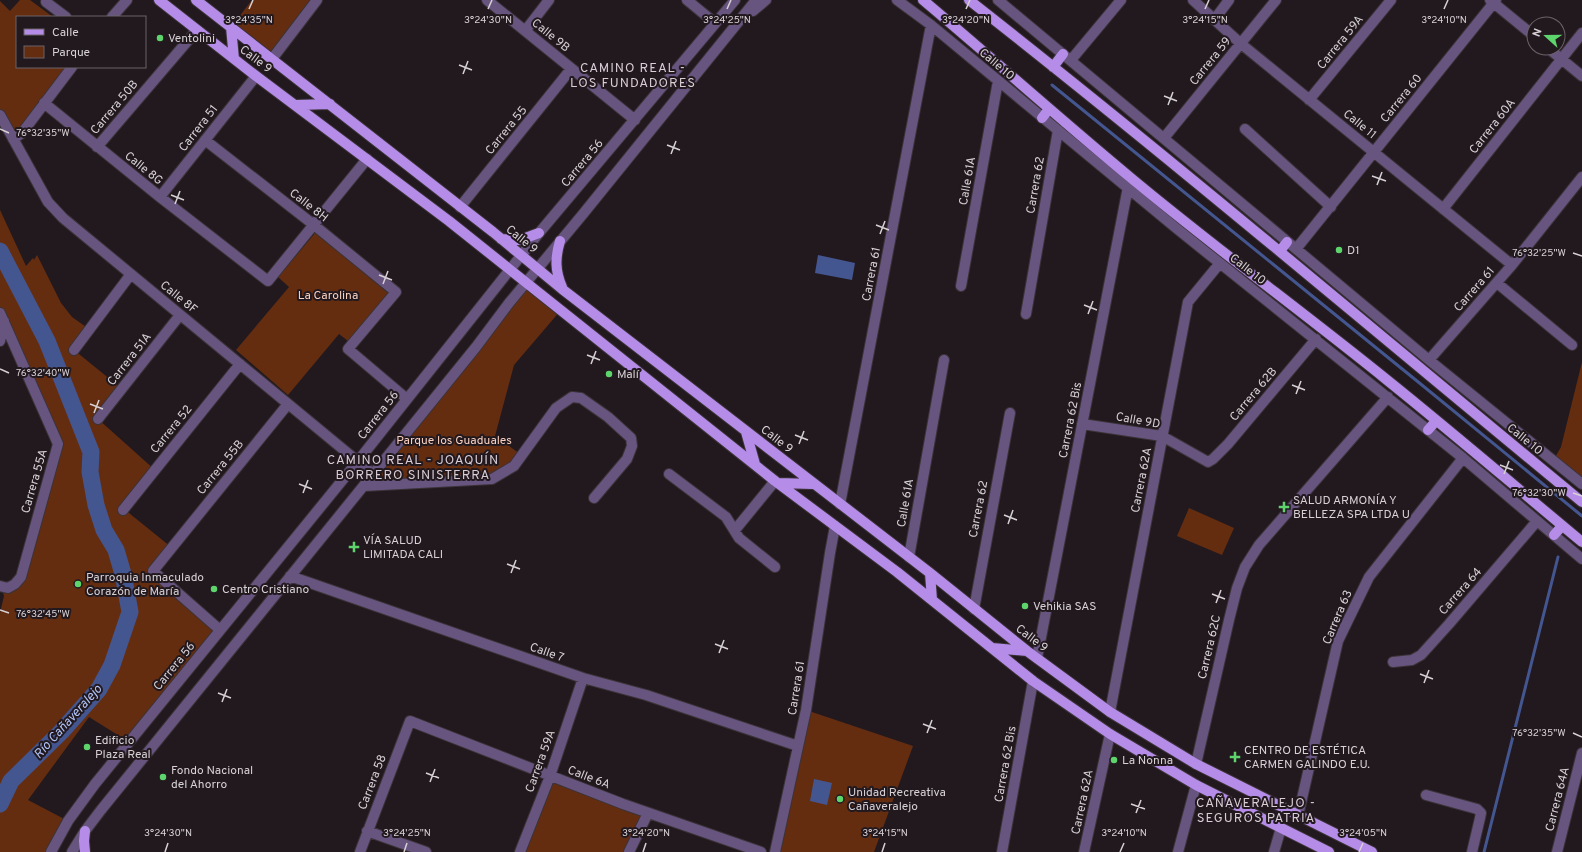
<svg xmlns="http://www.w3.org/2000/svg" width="1582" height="852" viewBox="0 0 1582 852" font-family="Overpass,sans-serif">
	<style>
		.green { fill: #652d10 }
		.water { fill: #445690 }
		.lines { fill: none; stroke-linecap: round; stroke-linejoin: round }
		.stream { stroke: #445690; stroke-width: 3 }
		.river { stroke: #445690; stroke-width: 17 }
		.minor-casing { stroke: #3b3338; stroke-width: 12 }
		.major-casing { stroke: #3b3338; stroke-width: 12 }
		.minor { stroke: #675580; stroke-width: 10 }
		.major { stroke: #b58de8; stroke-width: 10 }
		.ticks { fill: none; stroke: #d7d1d5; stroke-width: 1.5 }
		.poi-dot { fill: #5dd56c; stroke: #22191f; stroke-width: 1.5 }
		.labels { text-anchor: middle; stroke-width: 4; stroke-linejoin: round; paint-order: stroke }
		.street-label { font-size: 12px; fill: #d7d1d5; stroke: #22191f }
		.poi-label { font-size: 12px; fill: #d7d1d5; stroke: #22191f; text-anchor: start }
		.park-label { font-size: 12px; fill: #f9d0bf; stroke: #22191f }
		.neighbourhood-label { font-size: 13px; letter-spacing: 1px; fill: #dacdd5; stroke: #22191f }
		.water-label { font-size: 13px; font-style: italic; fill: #b0c3f7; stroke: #22191f }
		.ticks-label { font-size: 10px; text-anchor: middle; fill: #d7d1d5; stroke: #22191f; stroke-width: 4; stroke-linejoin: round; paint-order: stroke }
	</style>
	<rect width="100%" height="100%" fill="#22191f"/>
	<path class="green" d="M20,0H30L53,17H17V67H72L13,139L0,115V1L10,11Z
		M252,0H317L272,59L231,27Z
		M0,210L26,266L33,258L34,260L37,255L61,303L72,317L89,329L74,350L122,389L98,419L155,470L124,509L171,547L158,575L220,630L129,742L89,717L28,800L68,821L51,852H0V613L4,596L1,586L15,584L58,445L0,313Z
		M316,232L388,293L348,341L339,334L288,395L236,350L289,287L278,277Z
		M525,282L561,310L514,365L495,436L523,456L492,479L372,486L378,467Z
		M1582,362V484L1553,461L1561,447Z
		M1189,508L1234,528L1222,555L1177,536Z
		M806,710L913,746L874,852H775Z
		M550,776L648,813L629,852H520Z"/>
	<path class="water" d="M818,255L855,263L852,280L815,273Z
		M814,779L832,783L827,805L810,801Z"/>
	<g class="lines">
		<path class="stream" d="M1052,85L1417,381L1582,516
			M1484,852L1558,557"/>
		<path class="river" d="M0,251L47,341L91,452L90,472L96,505L104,530L116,550L123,574L130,612L112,665L99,689L61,732L11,781L0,804"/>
		<g class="minor-casing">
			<path id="minor" d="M487,0L635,120
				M687,0L715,23
				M897,0L931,25L1176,228L1463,458L1582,559
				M998,0L1429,360L1582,484
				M1193,0L1240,43L1512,265
				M1490,0L1534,36
				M46,2L66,17
				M753,11L766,0
				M112,17L127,0
				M1214,20L1229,0
				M525,31L549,0
				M1548,48L1582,76
				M272,59L317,0
				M1071,60L1121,0
				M1309,100L1391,0
				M44,103L160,197L268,281L367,159
				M0,115L48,202L63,218L373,474
				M1245,129L1331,207
				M1164,138L1276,0
				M13,139L22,133L72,67
				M205,140L314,225L396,292L348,349L407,399
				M97,147L197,30
				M160,197L256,76
				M460,207L571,69
				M1443,209L1582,33
				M1296,249L1496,0
				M1497,283L1572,345
				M961,286L998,81
				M0,313L58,444L21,577L15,584L8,588L0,586
				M1026,314L1058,130
				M0,341L4,321
				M74,350L131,274
				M1429,360L1512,265L1582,177
				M98,419L180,315
				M1082,424L1162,436L1208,462L1213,459L1228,444L1316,339
				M669,474L726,517L739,538L775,567
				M364,486L492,479L514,466L556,408L572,397L581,398L608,417L631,438L632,446L627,459L594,498
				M840,504L931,25
				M123,510L240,364
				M735,530L775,481
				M909,557L944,360
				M290,576L583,678L646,695L798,746
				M974,609L1010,413
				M220,630L153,571L288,404
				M1037,658L1128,187
				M1393,662L1412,660L1421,655L1449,624L1537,521
				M1110,712L1188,302L1220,263
				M1196,764L1229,620L1237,588L1245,567L1259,545L1388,397
				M1426,795L1477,809L1481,813L1480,818L1472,852
				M1298,816L1338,641L1369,577L1463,458
				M367,831L426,852
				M51,852L68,821L95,784L358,461L539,233L735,0
				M72,852L85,831L101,810L476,347L509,303L583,214L756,0
				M360,852L410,721L623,804L761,852
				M520,852L550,776L583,678
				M629,852L648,813
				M775,852L806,710L830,553L835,526
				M1002,852L1033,681
				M1084,852L1110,734
				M1178,852L1196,785
				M1274,852L1281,828
				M1557,852L1582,753"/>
		</g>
		<g class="major-casing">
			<path id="major" d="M159,0L256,76L449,221L775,481L897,572L1033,681L1110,734L1196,785L1329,852
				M196,0L493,232L562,289L930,573L1027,651L1110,712L1196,764L1372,852
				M923,0C993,59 1061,120 1131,178C1215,248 1303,312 1387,380C1453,433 1517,488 1582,542
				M969,0C1177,163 1378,334 1582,502
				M231,27L234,59
				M1053,67L1063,54
				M296,105L330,104
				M1042,118L1049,109
				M501,239L520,240L539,233
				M560,241C555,258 555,271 562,287
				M1280,251L1287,242
				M1428,430L1436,421
				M746,432L755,464
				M778,483L813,484
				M1554,535L1562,526
				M930,573L932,600
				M992,648L1027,651
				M85,831L84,841L85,852"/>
		</g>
		<use href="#minor" class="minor"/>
		<use href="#major" class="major"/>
	</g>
	<path class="ticks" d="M249,9L253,0M488,9L492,0M727,9L731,0M966,9L970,0M1205,9L1209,0M1444,9L1448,0M459,65L472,70M463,74L468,61M1164,96L1177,101M1168,105L1173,92M0,129L9,133M667,145L680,150M671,154L676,141M1372,176L1386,181M1377,185L1382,172M171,195L184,200M175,204L180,191M876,225L889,230M880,234L885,221M1573,253L1582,256M379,275L392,280M383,284L388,271M1084,305L1097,310M1088,314L1093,301M587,355L600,360M591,364L596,351M0,369L9,373M1292,385L1305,390M1296,394L1301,381M90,404L103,409M94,413L99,400M795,435L808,440M799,444L804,431M1500,465L1513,470M1504,474L1509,461M299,484L312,489M303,493L308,480M1573,493L1582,496M1004,515L1017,520M1008,524L1013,510M507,564L520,569M511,573L516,560M1212,594L1225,599M1216,603L1221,590M0,610L9,613M715,644L728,649M719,653L724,640M1420,674L1433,679M1424,683L1429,670M218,693L231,698M222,702L227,689M923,724L936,729M927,733L932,720M1573,733L1582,737M426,773L439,778M430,782L435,769M1131,804L1145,809M1136,813L1141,800M165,852L168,843M404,852L407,843M643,852L646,843M882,852L885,843M1120,852L1124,843M1359,852L1363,843"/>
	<g class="poi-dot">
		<circle cx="160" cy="38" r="4"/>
		<circle cx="1339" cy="250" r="4"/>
		<circle cx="609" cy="374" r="4"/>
		<path d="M1282 501h4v4h4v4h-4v4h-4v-4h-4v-4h4z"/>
		<path d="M352 541h4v4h4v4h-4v4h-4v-4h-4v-4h4z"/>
		<circle cx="78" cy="584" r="4"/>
		<circle cx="214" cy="589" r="4"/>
		<circle cx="1025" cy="606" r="4"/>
		<circle cx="87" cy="747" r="4"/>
		<path d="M1233 751h4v4h4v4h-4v4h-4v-4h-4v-4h4z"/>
		<circle cx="1114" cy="760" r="4"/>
		<circle cx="163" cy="777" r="4"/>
		<circle cx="840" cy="799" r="4"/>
	</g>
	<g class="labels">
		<g class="street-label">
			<text transform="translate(551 35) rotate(39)" y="4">Calle 9B</text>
			<text transform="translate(1340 42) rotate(-51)" y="4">Carrera 59A</text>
			<text transform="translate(256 59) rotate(37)" y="4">Calle 9</text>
			<text transform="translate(1210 61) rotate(-51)" y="4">Carrera 59</text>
			<text transform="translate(997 64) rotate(40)" y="4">Calle 10</text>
			<text transform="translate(1401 98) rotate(-51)" y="4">Carrera 60</text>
			<text transform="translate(114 107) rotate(-50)" y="4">Carrera 50B</text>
			<text transform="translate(1360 124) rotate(39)" y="4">Calle 11</text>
			<text transform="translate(1492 126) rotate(-52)" y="4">Carrera 60A</text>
			<text transform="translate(198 128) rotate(-52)" y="4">Carrera 51</text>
			<text transform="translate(506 130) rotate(-51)" y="4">Carrera 55</text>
			<text transform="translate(582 163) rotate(-50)" y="4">Carrera 56</text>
			<text transform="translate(144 168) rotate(39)" y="4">Calle 8G</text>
			<text transform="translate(967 181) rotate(-80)" y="4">Calle 61A</text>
			<text transform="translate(1035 185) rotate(-80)" y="4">Carrera 62</text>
			<text transform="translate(309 205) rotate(38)" y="4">Calle 8H</text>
			<text transform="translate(522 239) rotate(39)" y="4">Calle 9</text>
			<text transform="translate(1248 269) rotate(38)" y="4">Calle 10</text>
			<text transform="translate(871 274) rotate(-79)" y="4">Carrera 61</text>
			<text transform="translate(1474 289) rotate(-49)" y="4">Carrera 61</text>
			<text transform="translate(179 297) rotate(39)" y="4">Calle 8F</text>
			<text transform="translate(129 359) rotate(-52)" y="4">Carrera 51A</text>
			<text transform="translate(1253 394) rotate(-50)" y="4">Carrera 62B</text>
			<text transform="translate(378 415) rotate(-52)" y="4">Carrera 56</text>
			<text transform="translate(1070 420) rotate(-79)" y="4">Carrera 62 Bis</text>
			<text transform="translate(1138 420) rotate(10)" y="4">Calle 9D</text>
			<text transform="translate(171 429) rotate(-51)" y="4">Carrera 52</text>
			<text transform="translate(777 439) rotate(38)" y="4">Calle 9</text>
			<text transform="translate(1525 439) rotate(39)" y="4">Calle 10</text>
			<text transform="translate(220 467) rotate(-51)" y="4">Carrera 55B</text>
			<text transform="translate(1141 480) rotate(-79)" y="4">Carrera 62A</text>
			<text transform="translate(34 481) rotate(-74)" y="4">Carrera 55A</text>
			<text transform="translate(905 503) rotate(-80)" y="4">Calle 61A</text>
			<text transform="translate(978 509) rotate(-79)" y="4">Carrera 62</text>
			<text transform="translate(1460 591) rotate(-49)" y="4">Carrera 64</text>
			<text transform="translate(1337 617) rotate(-67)" y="4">Carrera 63</text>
			<text transform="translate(1032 638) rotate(37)" y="4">Calle 9</text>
			<text transform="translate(1209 647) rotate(-77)" y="4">Carrera 62C</text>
			<text transform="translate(547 652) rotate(19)" y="4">Calle 7</text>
			<text transform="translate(174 666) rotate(-51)" y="4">Carrera 56</text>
			<text transform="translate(796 688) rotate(-81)" y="4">Carrera 61</text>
			<text transform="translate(540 761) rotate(-70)" y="4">Carrera 59A</text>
			<text transform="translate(1005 764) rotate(-80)" y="4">Carrera 62 Bis</text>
			<text transform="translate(589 777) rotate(21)" y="4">Calle 6A</text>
			<text transform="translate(372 782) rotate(-69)" y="4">Carrera 58</text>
			<text transform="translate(1557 799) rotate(-76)" y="4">Carrera 64A</text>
			<text transform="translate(1082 802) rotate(-78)" y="4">Carrera 62A</text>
		</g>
		<g class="poi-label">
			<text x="168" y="42">Ventolini</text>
			<text x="1347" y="254">D1</text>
			<text x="617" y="378">Malí</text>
			<text x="1293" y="504">SALUD ARMONÍA Y<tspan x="1293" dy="14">BELLEZA SPA LTDA U</tspan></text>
			<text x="363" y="544">VÍA SALUD<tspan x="363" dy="14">LIMITADA CALI</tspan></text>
			<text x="86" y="581">Parroquia Inmaculado<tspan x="86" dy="14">Corazón de María</tspan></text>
			<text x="222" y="593">Centro Cristiano</text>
			<text x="1033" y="610">Vehikia SAS</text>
			<text x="95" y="744">Edificio<tspan x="95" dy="14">Plaza Real</tspan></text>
			<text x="1244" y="754">CENTRO DE ESTÉTICA<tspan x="1244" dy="14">CARMEN GALINDO E.U.</tspan></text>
			<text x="1122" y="764">La Nonna</text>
			<text x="171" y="774">Fondo Nacional<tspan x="171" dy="14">del Ahorro</tspan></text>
			<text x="848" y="796">Unidad Recreativa<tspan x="848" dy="14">Cañaveralejo</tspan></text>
		</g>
		<g class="park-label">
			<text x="328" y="299">La Carolina</text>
			<text x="454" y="444">Parque los Guaduales</text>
		</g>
		<g class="neighbourhood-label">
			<text x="633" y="72">CAMINO REAL -<tspan x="633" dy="15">LOS FUNDADORES</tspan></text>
			<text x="413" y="464">CAMINO REAL - JOAQUÍN<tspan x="413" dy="15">BORRERO SINISTERRA</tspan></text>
			<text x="1256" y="807">CAÑAVERALEJO -<tspan x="1256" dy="15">SEGUROS PATRIA</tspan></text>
		</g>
		<g class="water-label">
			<text transform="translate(67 721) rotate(-48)" y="5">Río Cañaveralejo</text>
		</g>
	</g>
	<g class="ticks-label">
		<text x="488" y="23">3°24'30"N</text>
		<text x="727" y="23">3°24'25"N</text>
		<text x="966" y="23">3°24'20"N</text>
		<text x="1205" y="23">3°24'15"N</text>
		<text x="1444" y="23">3°24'10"N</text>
		<text x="249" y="23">3°24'35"N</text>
		<text x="43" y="136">76°32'35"W</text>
		<text x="1539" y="256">76°32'25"W</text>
		<text x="43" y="376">76°32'40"W</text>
		<text x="1539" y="496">76°32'30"W</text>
		<text x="43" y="617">76°32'45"W</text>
		<text x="1539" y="736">76°32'35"W</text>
		<text x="168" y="836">3°24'30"N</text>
		<text x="407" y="836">3°24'25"N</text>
		<text x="646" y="836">3°24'20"N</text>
		<text x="885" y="836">3°24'15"N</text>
		<text x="1124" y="836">3°24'10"N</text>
		<text x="1363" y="836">3°24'05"N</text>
	</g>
	<rect x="16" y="16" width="130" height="52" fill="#22191f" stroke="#6a6368"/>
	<rect x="24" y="29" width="20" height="6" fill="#b58de8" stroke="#6a6368"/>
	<text x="52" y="36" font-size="12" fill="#d7d1d5">Calle</text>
	<rect x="24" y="46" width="20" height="12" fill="#652d10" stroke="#6a6368"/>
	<text x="52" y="56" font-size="12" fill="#d7d1d5">Parque</text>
	<g transform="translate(1546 36) rotate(291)"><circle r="19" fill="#22191f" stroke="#6a6368"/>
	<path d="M0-3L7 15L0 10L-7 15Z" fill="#5dd56c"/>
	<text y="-6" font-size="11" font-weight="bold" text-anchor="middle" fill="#d7d1d5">N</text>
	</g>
</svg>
